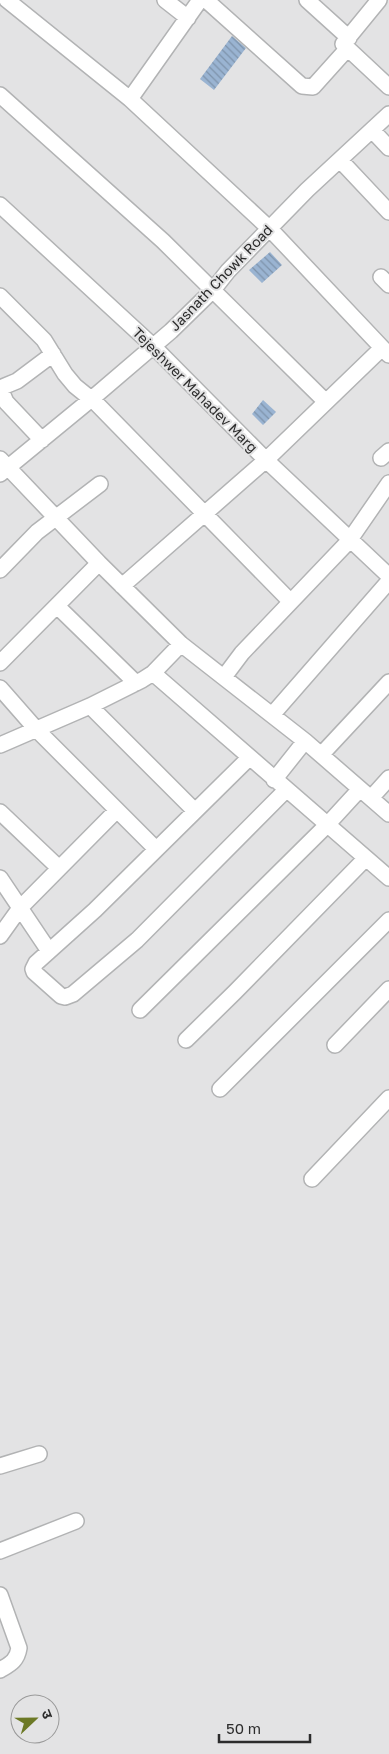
<svg xmlns="http://www.w3.org/2000/svg" width="389" height="1754" viewBox="0 0 389 1754" font-family="'Golos Text','Noto Sans Devanagari',sans-serif">
	<style>
		.building { fill: url(#building-back-hatch) }
		.lines { fill: none; stroke-linecap: round; stroke-linejoin: round }
		.street-casing { stroke: #b2b3b4; stroke-width: 18 }
		.street { stroke: #fff; stroke-width: 15 }
		.labels { text-anchor: middle; stroke-width: 4; stroke-linejoin: round; paint-order: stroke }
		.street-label { font-size: 14px; fill: #2c2c2c; stroke: #e3e3e4 }
	</style>
	<defs>
		<pattern id="building-back-hatch" width="6" height="6" patternUnits="userSpaceOnUse" patternTransform="scale(1.25)"><rect width="6" height="6" fill="#9ab4d2"/><path d="M-1 5l2 2M0 0l6 6M5-1l2 2" fill="none" stroke="#7e93ab"/></pattern>
	</defs>
	<rect width="100%" height="100%" fill="#e3e3e4"/>
	<path class="building" d="M232,36L246,48L214,90L200,79Z
		M270,252L282,265L262,283L249,270Z
		M263,400L276,412L263,425L252,414Z"/>
	<g class="lines">
		<g class="street-casing">
			<path id="street" d="M7,0L130,99L270,229L389,355
				M165,0L188,18
				M206,0L302,86L313,87L348,48
				M307,0L349,38
				M379,0L343,44L389,87
				M0,95L163,241L326,402
				M130,99L200,0
				M372,130L389,148
				M340,160L389,212
				M0,205L153,346L266,460L389,576
				M381,277L389,285
				M0,296L44,340L65,374L75,386L96,403L290,601
				M42,440L6,402L0,388L17,381L53,354
				M381,458L389,451
				M0,459L99,563L181,644L305,741L389,814
				M0,474L95,396L171,331L213,290L228,271L307,190L389,114
				M0,570L37,532L100,484
				M122,586L267,459L382,348
				M57,606L136,683
				M0,663L99,563
				M153,673L389,878
				M224,677L242,653L349,541L389,483
				M0,688L36,729L156,849
				M90,706L195,811
				M272,715L389,581
				M0,745L90,706L142,680L153,673L181,644
				M321,755L389,682
				M249,758L95,910L36,963L33,969L34,972L61,996L65,997L73,994L137,940L286,790
				M274,780L305,741
				M371,798L389,778
				M0,812L59,868
				M0,878L49,951
				M0,936L20,908L117,810
				M140,1010L327,825L360,789
				M186,1040L235,992L366,858
				M335,1045L389,989
				M220,1089L389,920
				M312,1179L389,1098
				M0,1466L39,1454
				M0,1551L76,1521
				M0,1595L19,1648C17,1661 10,1664 0,1670"/>
		</g>
		<use href="#street" class="street"/>
	</g>
	<g class="labels">
		<g class="street-label">
			<text transform="translate(221 278) rotate(-46)" y="5">Jasnath Chowk Road</text>
			<text transform="translate(195 390) rotate(45)" y="5">Tejeshwer Mahadev Marg</text>
		</g>
	</g>
	<g transform="translate(35 1719) rotate(68)"><circle r="24" fill="#e3e3e4" stroke="#9a9a9a"/>
	<path d="M0-4L9 19L0 12L-9 19Z" fill="#6c7925"/>
	<text y="-8" font-size="14" font-weight="bold" text-anchor="middle" fill="#2c2c2c">उ</text>
	</g>
	<path d="M219 1734v8h91v-8" fill="none" stroke="#2c2c2c" stroke-width="2.5"/>
	<text x="226" y="1734" font-size="15" fill="#2c2c2c" stroke="#e3e3e4" stroke-width="4" paint-order="stroke">50 m</text>
</svg>
